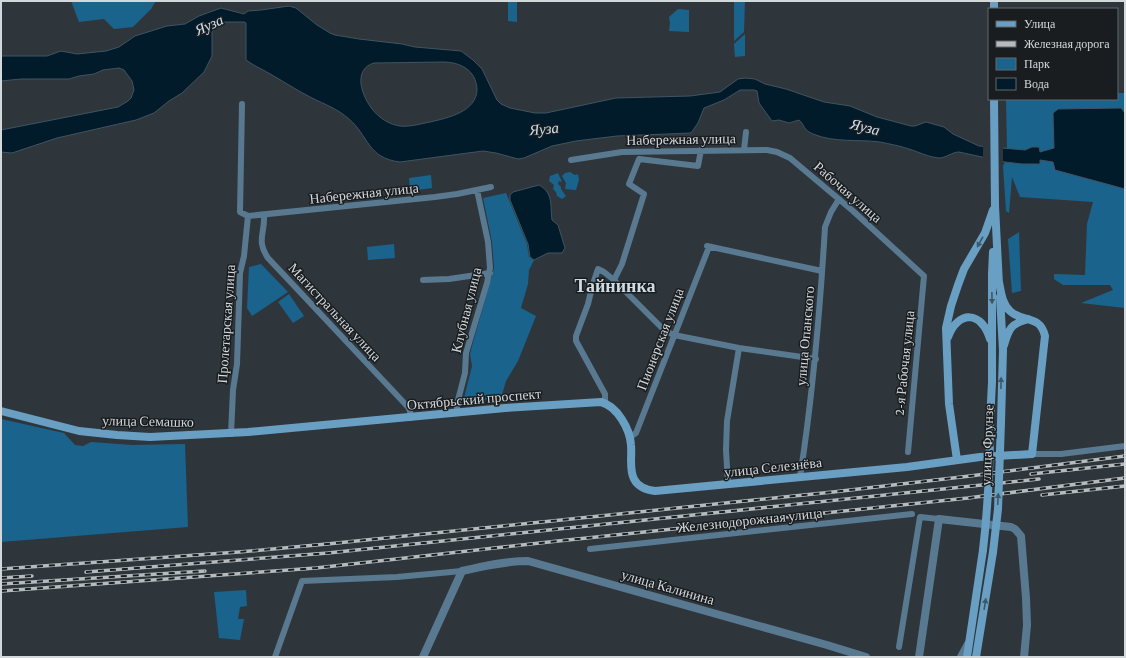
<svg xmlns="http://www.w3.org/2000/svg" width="1126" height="658" viewBox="0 0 1126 658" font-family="'Crimson Pro',serif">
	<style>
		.green { fill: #1a638d }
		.water { fill: #011b2b; stroke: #405460; fill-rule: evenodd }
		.pier { fill: #2e363c }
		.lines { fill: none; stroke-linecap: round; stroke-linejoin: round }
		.minor { stroke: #597991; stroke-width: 6 }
		.tertiary { stroke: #597991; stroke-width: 8 }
		.secondary { stroke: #6a9fc4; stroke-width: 8 }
		.rail-casing { stroke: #b5bbbe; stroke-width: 3.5 }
		.rail { stroke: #191d20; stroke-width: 2; stroke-dasharray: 6; stroke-linecap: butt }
		.secondary-bridge { stroke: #6a9fc4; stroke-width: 8 }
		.oneway { fill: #3d586a }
		.labels { text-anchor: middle; stroke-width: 3; stroke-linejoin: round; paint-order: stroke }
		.street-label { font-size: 14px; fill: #d3d8db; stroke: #191d20 }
		.water-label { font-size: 15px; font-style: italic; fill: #cfe2f1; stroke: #191d20 }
		.district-label { font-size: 18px; font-weight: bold; fill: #d0dbe2; stroke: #191d20 }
	</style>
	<rect width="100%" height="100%" fill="#2e363c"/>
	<path class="green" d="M71,1H156L151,9L133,27L114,29L104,19L79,22Z
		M508,1H517V22L508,21Z
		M734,1H745L744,32L734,41Z
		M678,9L689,10V32L669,31L670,23L669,17Z
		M745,34V56L735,57L734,44Z
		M1117,87V93H1125V113L1120,108L1053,113L1054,149L1040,152L1039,147H1032L1025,150L1007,149L1006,99H1117Z
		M1040,160L1053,162L1055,170L1125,189V308L1081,303L1113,290L1110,285H1063L1054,279V274L1085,275L1087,224L1093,202L1020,197L1012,177L1009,213L1006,211L1003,166L1005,162L1022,164Z
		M570,172L575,175L578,174L579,180L576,190L565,189L566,183L562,176L565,173Z
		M558,173L562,182L559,181L558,184L561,187V189L566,196L562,199L557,196L556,192L553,189L554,185L549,181L550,176Z
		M431,175L432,188L410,191L409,178Z
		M506,193L527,244L529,257L534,260L529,270L528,284L521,308L536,316L518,361L506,381L501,398L463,402L472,366L470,354L472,346L494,268L492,242L483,198Z
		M1019,232L1021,291L1012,293L1008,239Z
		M394,244L395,258L368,260L367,247Z
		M261,264L288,292L252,316L247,308L249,267Z
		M289,294L304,316L293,323L278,302Z
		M1,419L64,433L75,445L83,446L91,442L132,445L185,444L188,527L1,542Z
		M246,590L247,606L240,607L238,619H244L240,640L219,638L214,592Z"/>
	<path class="water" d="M289,6L296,8L317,25L330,33L335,35L359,39L402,44L415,47L461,51L473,60L482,69L497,100L501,104L510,108L535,113H546L616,98L690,96L720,92L738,79L745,78L755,79L765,84L786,89L824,102L850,106L877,117L911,126H915L926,122L944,127L953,134L979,146L1025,150L1032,147H1039L1040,152L1054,148L1053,113L1058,109L1121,108L1125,113V189L1055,170L1053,162L1040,160V164H1022L1005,162L959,152C952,152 946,158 939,158C928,157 919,152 909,149C900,146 890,144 880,142C857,139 835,143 813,134C803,130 805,125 799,120L789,123L779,120L772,121L759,103L757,91L754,90H740L724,100L704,108L698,123L691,133L617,136L576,141L552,146L524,158L518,159L496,153L483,151L400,162C367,158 369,136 349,119C338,109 324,104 312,98C298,91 286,83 272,75C264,70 254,66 246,60V23L244,22H224L216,27L212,32V56L204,72L182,93L169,101L154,113L136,120L57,138L12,153L1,152V130L118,107L128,101L131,98L134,90L132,81L124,70L119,68L103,70L94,74L79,76L69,79H21L1,81V56H47L61,51L77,54L106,51L119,47L135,36L167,26L185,24L199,16L221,8L244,14L248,11L261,10ZM443,62C460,62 476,70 477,89C477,112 447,118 430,122C420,124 410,127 400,126C379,123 364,103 361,84C360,73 364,66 374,63Z
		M539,185C554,193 550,207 552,220L558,225L565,248L562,253H548L534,260L530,257L528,244L510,200V195L513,192Z"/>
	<path class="pier" d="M983,145L1003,147V163L983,159Z"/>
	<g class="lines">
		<path class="minor" d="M242,104L240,212L248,216L435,197L457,194L491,187
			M744,150L746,132
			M571,160L622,152L767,150L777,152L790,158L853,211L924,276L908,452
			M264,216C265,234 256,240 268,258L408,407L410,411L411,418
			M707,246L822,271
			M423,280L449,279L490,273
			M614,280L665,331L674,335L739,348L816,359
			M605,403V394L576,341V336L588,304L592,287L598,269L604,272L614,280L622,264L644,194L629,184L639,159L698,166L701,150
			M457,413V404L465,373L466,353L487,283L490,268L488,242L477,190
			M231,434L233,390L237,364L240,273L244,256L248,216
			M630,437L636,433L709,247
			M1032,454H1061L1125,446
			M800,477C813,394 820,311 825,227L831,212L839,199
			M728,484L726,450L727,421L739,348
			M590,549L912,514
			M899,647L920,517L939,519
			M275,657L302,581L397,577L462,571"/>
		<path class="tertiary" d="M423,657L462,571C483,566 505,561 528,561L827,645L866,657
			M919,657L939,519L1011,527L1015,529L1021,536L1026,598L1027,625L1024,657
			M961,657L968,644"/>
		<path class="secondary" d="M994,9V1
			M994,99L995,206L999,285
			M1000,297L1003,350L1001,422
			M948,337C958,310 982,311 990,339
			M1004,345C1009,328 1011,324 1028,319
			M1,411L79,431L117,435L150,437L248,432L505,408L601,402C617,406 630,429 631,445C632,456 629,470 634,479C638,487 647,490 655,491L907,467L980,457L1032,454L1045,336C1040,314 1022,323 1010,311C1002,304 1001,292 999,282
			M990,422L992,382V274L993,252
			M957,460L949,404L946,328L951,306L958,285L964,269L985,233L993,210
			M967,657L983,550
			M976,657L993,552"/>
		<g class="rail-casing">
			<path id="rail" d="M1031,474L1125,464
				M1042,495L1125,486
				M1,569L239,552L327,544L833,492L970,476L1125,456
				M86,572L328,553L1039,479
				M1,578L32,576
				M1,584L205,571
				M1,591L316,568L558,541L968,498L1125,478"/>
		</g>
		<use href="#rail" class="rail"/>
		<path class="secondary-bridge" d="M983,550C988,507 990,465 990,422
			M993,552L998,509L1001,422"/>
	</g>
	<defs><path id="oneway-solid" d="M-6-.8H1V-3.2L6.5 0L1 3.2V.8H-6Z"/></defs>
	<g class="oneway">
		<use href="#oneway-solid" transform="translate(980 242) rotate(119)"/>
		<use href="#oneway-solid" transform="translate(992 298) rotate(89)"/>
		<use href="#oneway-solid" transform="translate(1001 383) rotate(-89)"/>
		<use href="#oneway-solid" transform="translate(998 499) rotate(-87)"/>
		<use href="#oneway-solid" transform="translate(985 604) rotate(-81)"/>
	</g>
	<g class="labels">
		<g class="street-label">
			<text transform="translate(681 139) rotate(-1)" y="5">Набережная улица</text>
			<text transform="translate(848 192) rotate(41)" y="5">Рабочая улица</text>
			<text transform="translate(364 193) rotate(-6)" y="5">Набережная улица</text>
			<text transform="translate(466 310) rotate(-76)" y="5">Клубная улица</text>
			<text transform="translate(335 312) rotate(47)" y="5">Магистральная улица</text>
			<text transform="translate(226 324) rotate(-86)" y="5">Пролетарская улица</text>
			<text transform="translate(805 336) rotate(-85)" y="5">улица Опанского</text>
			<text transform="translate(660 339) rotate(-69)" y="5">Пионерская улица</text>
			<text transform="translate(904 363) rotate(-84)" y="5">2-я Рабочая улица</text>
			<text transform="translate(474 399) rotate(-5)" y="5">Октябрьский проспект</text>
			<text transform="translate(148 421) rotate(1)" y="5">улица Семашко</text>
			<text transform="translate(987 445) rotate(-88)" y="5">улица Фрунзе</text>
			<text transform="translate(773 467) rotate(-6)" y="5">улица Селезнёва</text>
			<text transform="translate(750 520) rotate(-6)" y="5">Железнодорожная улица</text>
			<text transform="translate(668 587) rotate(16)" y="5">улица Калинина</text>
		</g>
		<g class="water-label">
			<text transform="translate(209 25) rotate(-25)" y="5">Яуза</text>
			<text transform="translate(865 127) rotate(14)" y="5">Яуза</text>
			<text transform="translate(544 129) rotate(-5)" y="5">Яуза</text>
		</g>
		<g class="district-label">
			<text x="615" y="292">Тайнинка</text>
		</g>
	</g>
	<rect width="1126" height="658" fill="none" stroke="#d3d8db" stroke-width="4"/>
	<rect x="988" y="8" width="130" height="92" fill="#191d20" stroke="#63686b"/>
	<rect x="996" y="21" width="20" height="6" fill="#6a9fc4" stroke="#63686b"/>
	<text x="1024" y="28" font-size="12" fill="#d3d8db">Улица</text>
	<rect x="996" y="41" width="20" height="6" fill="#b5bbbe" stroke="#63686b"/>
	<text x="1024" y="48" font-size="12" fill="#d3d8db">Железная дорога</text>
	<rect x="996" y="58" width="20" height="12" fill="#1a638d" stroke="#63686b"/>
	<text x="1024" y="68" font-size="12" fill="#d3d8db">Парк</text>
	<rect x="996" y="78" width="20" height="12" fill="#011b2b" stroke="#63686b"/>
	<text x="1024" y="88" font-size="12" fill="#d3d8db">Вода</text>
</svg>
